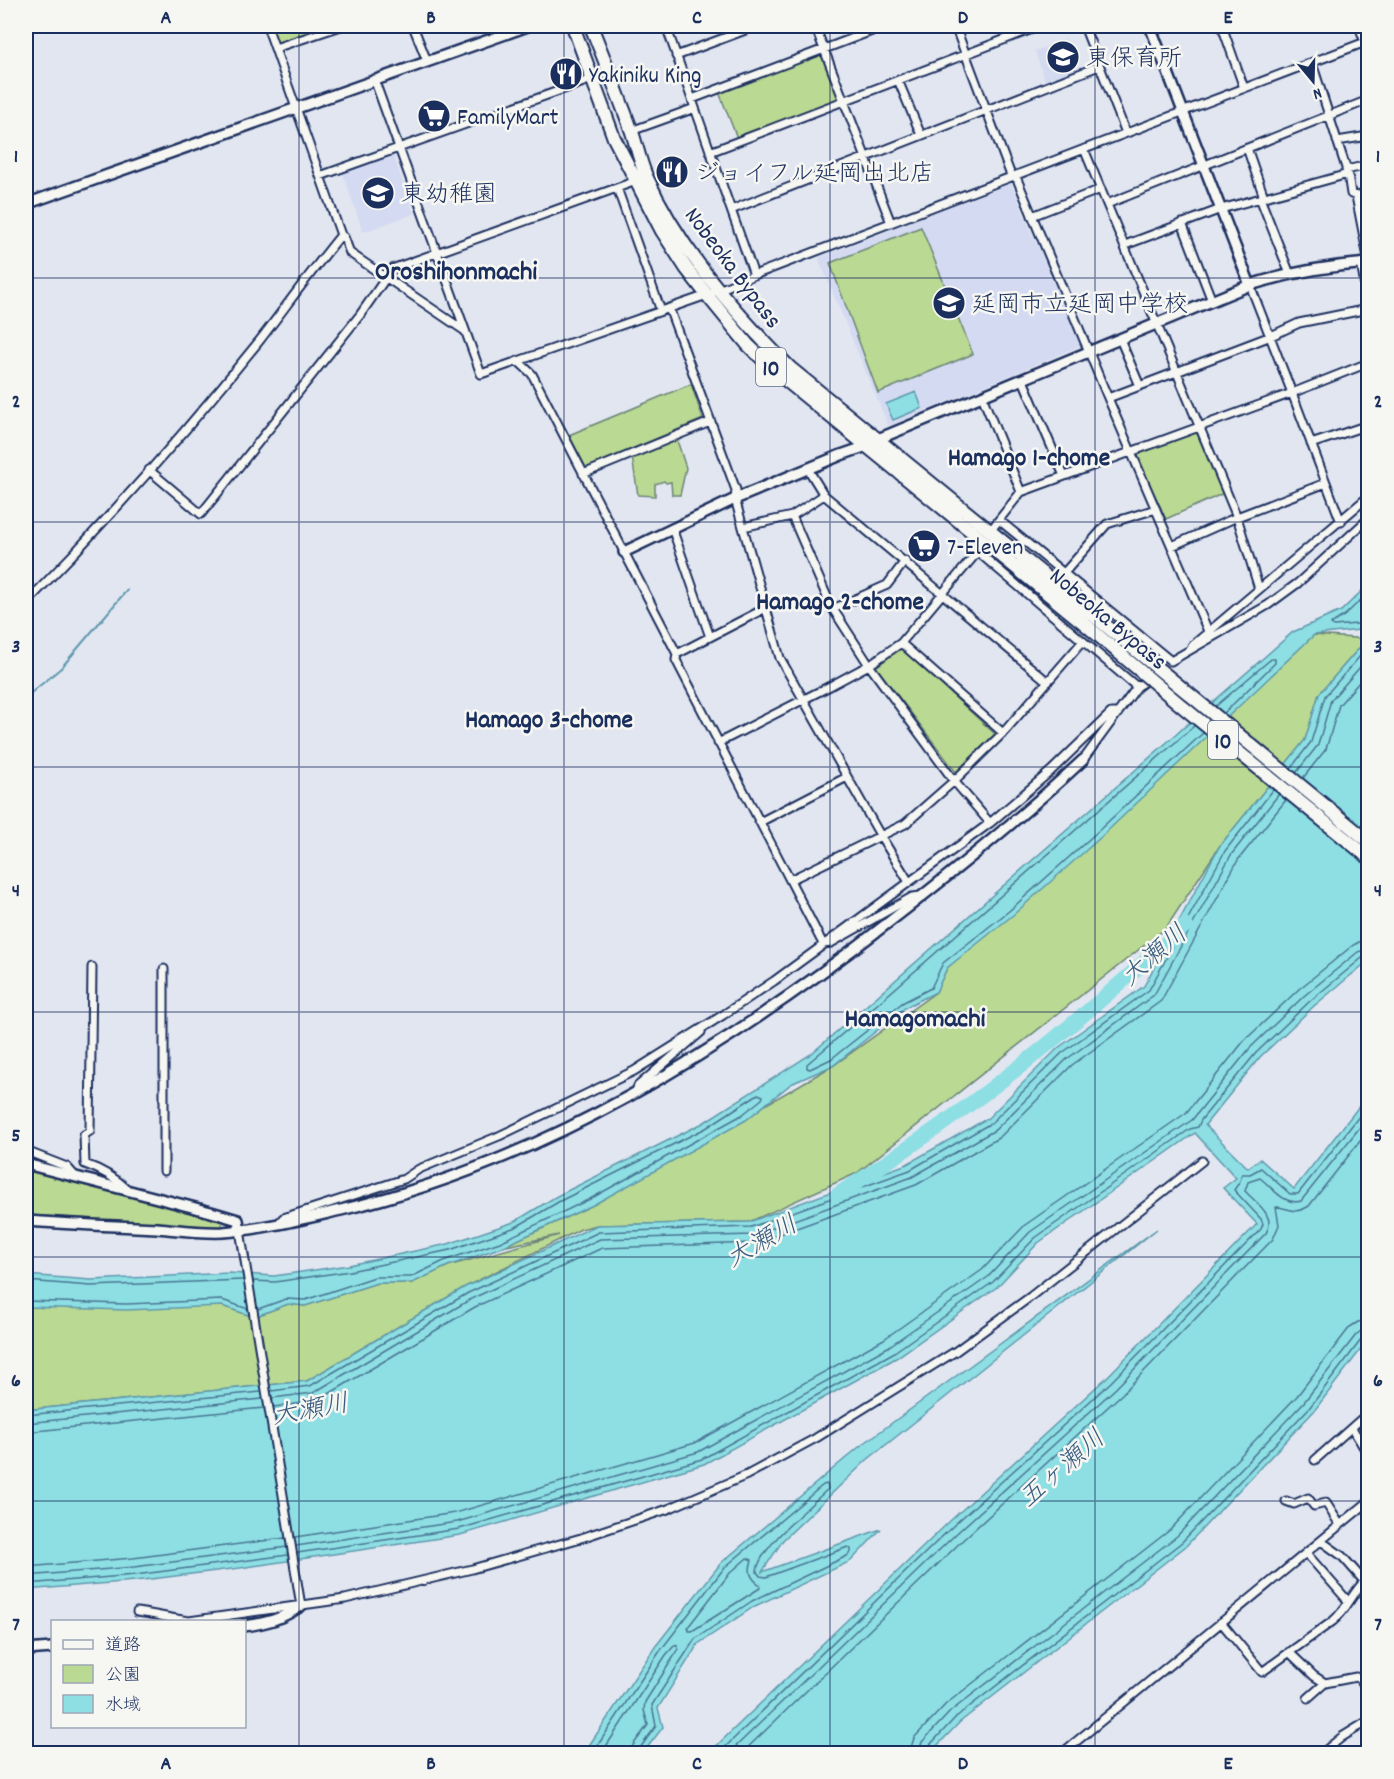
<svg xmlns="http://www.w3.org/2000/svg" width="1394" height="1779" viewBox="0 0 1394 1779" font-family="Dekko,'Klee One',sans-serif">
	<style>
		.built { fill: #d4daf1 }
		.green { fill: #bad992; stroke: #6a8478; stroke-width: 1.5 }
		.water { fill: #8ddfe3; stroke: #5f99ae; stroke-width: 1.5 }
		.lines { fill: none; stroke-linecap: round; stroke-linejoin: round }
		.shore { stroke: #497593; stroke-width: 1.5 }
		.stream { stroke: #5f99ae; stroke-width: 2 }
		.river { stroke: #8ddfe3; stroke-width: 15 }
		.street-casing { stroke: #1b2f5e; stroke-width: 11 }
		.secondary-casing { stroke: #1b2f5e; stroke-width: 14 }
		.highway-casing { stroke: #1b2f5e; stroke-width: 16 }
		.street { stroke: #f6f6f2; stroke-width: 7 }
		.secondary { stroke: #f6f6f2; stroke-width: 9 }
		.highway { stroke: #f6f6f2; stroke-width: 12 }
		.highway-bridge-casing { stroke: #1b2f5e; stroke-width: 16; stroke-linecap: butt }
		.highway-bridge { stroke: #f6f6f2; stroke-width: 12 }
		.grid { fill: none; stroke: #1b2f5e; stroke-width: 1.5; stroke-opacity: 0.55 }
		.labels { text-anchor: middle; stroke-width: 5; stroke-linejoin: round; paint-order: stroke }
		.shield { fill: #f6f6f2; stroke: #5d6b8a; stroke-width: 1.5 }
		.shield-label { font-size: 22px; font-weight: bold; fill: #1b2f5e }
		.poi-label { font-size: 24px; fill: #1b2f5e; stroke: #f6f6f2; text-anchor: start }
		.street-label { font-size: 24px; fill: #1b2f5e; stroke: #f6f6f2 }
		.neighbourhood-label { font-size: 26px; font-weight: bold; fill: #1b2f5e; stroke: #f6f6f2 }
		.water-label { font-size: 26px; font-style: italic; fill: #385b7f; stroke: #f6f6f2 }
		.quarter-label { font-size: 27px; font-weight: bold; fill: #1b2f5e; stroke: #f6f6f2 }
		.neatline { fill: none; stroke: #1b2f5e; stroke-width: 2 }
		.grid-label { font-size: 20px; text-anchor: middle; font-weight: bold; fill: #1b2f5e }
	</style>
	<rect width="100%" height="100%" fill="#e2e6f1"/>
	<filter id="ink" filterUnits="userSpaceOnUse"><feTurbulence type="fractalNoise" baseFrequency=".0167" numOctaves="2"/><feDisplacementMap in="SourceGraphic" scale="12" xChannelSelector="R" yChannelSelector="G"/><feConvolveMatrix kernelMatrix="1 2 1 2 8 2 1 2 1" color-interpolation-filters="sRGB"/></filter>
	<g filter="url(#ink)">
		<path class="built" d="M1066,39L1078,72L1046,84L1035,51Z
			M393,154L414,214L363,232L342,171Z
			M1011,183L1080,346L892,425H888L819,260L820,257Z"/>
		<path class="green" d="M271,26H335L278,45Z
			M824,54L841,99L737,138L719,92Z
			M921,227L973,354L878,393L830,263Z
			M691,384L703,419L586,468L569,435Z
			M1196,431L1224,493L1166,519L1137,457L1139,453Z
			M677,440L686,468L680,495H672L671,482L666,483L664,481L655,484V496L638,495L632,457Z
			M1314,635L1367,639L1319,694L1305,740L1219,847L1166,928L857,1173L749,1222L597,1225L581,1229L465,1287L307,1381L26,1410V1307L222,1306L254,1317L288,1304L305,1306L377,1283H412L448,1266L559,1235L502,1247L593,1205L834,1065L936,992L947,968Z
			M901,648L995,734L956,772L876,667Z
			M26,1170L222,1221V1227L26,1215Z"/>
		<path class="water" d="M916,392L922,408L893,420L886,404Z
			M1368,585V629L1314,635L1101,837L1013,915L947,968L936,992L906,1007L834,1065L791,1084L746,1120L593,1205L502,1247L448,1266L412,1283H377L305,1306L288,1304L254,1317L222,1306L126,1310L26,1307V1275L91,1280L229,1273L274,1276L349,1265L448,1244L514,1222L557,1196L703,1123L811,1054L1293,632L1341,611Z
			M1368,638V961L1314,1006L1260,1057L1205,1125L1248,1168L1260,1159L1294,1189L1368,1095V1340L1314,1411L1186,1546L960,1722L930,1753H709L950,1521L1106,1378L1257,1224L1223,1188L1236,1178L1195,1133L1038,1243L997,1287L896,1358L704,1464L460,1535L240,1568L135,1581L26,1590V1410L307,1381L465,1287L597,1225L749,1222L907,1164L988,1118L1058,1048L1144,986L1219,847L1305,740L1319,694Z
			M1157,1229L867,1460L783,1540L762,1572L881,1529L851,1561L755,1606L698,1644L658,1708L663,1727L643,1753H584L655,1647L721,1563L859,1447Z"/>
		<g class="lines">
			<path class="shore" d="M1368,593L1345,615L1331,624L1334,626L1368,623
				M1216,706L1271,659H1275V663L1224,713
				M1194,726L882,1000L807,1064V1068L810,1069L831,1059L902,1003L931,988L943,963L1009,911L1096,833L1203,733
				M1291,768L1311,742L1325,696L1368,647
				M1296,773L1318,745L1331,700L1368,658
				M1303,778L1326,749L1339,705L1368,672
				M26,1281L91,1286L243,1280
				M253,1281L275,1282L350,1271L450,1250L516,1227L560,1201L706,1128L758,1094L763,1096L762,1099L742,1115L590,1199L500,1242L446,1260L411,1277H375L305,1300L286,1299L258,1309
				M26,1301L126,1304L222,1300L248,1309
				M271,1391L310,1386L468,1293L599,1232L751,1227L910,1170L991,1123L1062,1053L1149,990L1225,851L1273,790
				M272,1398L313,1393L471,1299L600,1239L753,1235L912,1177L995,1130L1067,1059L1154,995L1231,855L1279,794
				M274,1407L317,1401L475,1307L602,1248L755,1243L916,1185L1000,1137L1072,1065L1161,1001L1238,860L1286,800
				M26,1415L261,1392
				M26,1423L262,1399
				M26,1432L264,1408
				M295,1537L455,1513L695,1443L884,1339L982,1270L1025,1225L1186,1113L1244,1041L1299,989L1352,946L1359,942L1368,940
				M296,1546L457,1522L698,1452L888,1347L988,1277L1030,1232L1192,1120L1250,1048L1305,995L1358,952L1368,949
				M297,1553L459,1529L702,1459L893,1353L993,1282L1035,1238L1190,1129L1198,1127L1201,1120L1256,1053L1310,1001L1362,958L1368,957
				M747,1558L752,1560C748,1571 750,1578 760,1585V1588L692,1631H689L688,1627L730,1573Z
				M26,1567L133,1558L285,1538
				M26,1576L134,1567L287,1547
				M26,1584L135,1575L288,1555
				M592,1754L660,1651L725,1567L823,1485L827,1484L828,1489C811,1505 757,1550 757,1572L760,1576L766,1577L848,1547L851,1549V1552L847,1556L752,1601L695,1639L652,1705L656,1726L640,1748L639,1754
				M601,1754L666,1655L674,1646L677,1645L678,1650L645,1702L644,1710L648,1725L633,1745L631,1754
				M718,1754L954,1525L1111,1382L1261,1229L1263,1224L1261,1219L1234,1190L1240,1181L1242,1174H1250L1261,1168L1290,1194H1298L1368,1105
				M728,1754L959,1531L1116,1388L1266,1233C1277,1216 1256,1203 1245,1191L1248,1182L1260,1178C1272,1187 1284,1206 1301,1201L1368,1117
				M741,1754L966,1537L1122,1394L1273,1239L1279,1225L1276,1207C1289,1207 1293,1216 1309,1206L1368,1131
				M909,1754L914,1738L946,1704L1170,1530L1297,1396L1350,1327L1358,1322L1368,1320
				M918,1754L922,1742L951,1711L1177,1536L1304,1402L1356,1335L1362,1330L1368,1329
				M926,1754L928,1747L956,1717L1182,1542L1310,1407L1361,1340L1368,1337"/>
			<path class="stream" d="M26,697L61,668L127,590"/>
			<path class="river" d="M837,1195C918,1143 998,1087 1071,1025C1110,993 1148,959 1186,925"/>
			<g class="street-casing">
				<path id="street" d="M413,26L427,61
					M666,26L754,275
					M815,26L891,223
					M955,26L1010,173L1017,179L1108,398L1208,631
					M1084,26L1126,133
					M1222,26L1244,88
					M1359,26L1365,42
					M275,48L341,26
					M676,56L756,26
					M1312,63L1348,174L1351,194L1356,196L1368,258
					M374,79L481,374L707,295L754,275L1368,41
					M898,80L921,135
					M692,99L885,26
					M631,131L695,108
					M1337,141L1368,136
					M1247,148L1264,197
					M1084,149L1237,517L1259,589
					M710,152L1040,26
					M1346,170L1368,165
					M320,176L592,79
					M617,188L661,311
					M1356,196L1368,193
					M1260,198L1290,274
					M1107,204L1368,100
					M731,210L1099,66
					M1032,216L1101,189
					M1182,223L1212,301
					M26,225L28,231
					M341,235L344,237L350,253L465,331
					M1125,245L1221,209L1348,174
					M1361,263L1368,304
					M1250,285L1292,393L1368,363
					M669,308L736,490L735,499L780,658L880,835L909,882
					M1120,339L1140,386
					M518,361L532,374L677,654L676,660L823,944L831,943L912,897L922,896
					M1023,380L1064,476
					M982,396L1021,492
					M1108,398L1271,336L1299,323L1368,309
					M1311,444L1368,425
					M808,469L824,495L1048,682
					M149,470L201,514L360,315L392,269L636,181
					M583,474L710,422
					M792,516L831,606L869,665L954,781L990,823
					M999,520L1171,661L1268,605L1298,583L1368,519
					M743,527L792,516L824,495
					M672,528L710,637
					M991,530L1021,492L1292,393L1341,522
					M1172,546L1237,517L1326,483
					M978,552L1137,687
					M1064,573L1107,524L1156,509
					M26,603C108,520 187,431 260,340C287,305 313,269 341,235L267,26
					M833,609L887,585L905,561
					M901,643L1003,733
					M1192,646L1368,497
					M677,654L766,608
					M718,743L830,686L869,665L901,643L985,543
					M1083,760L1137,687L1149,678
					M760,822L847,777
					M790,880L905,824L954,781L1003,733L1083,641
					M92,967L90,1131L84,1135L85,1164C102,1170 115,1177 128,1190
					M164,969V1171
					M636,1091L638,1086L701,1032
					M26,1151L67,1167L75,1176
					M278,1224L283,1218L404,1179L419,1169L499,1136L634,1071L723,1015L774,981L990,823L1051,771L1111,713H1118
					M240,1230L301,1606
					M1352,1428L1368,1454
					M1315,1460L1368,1413
					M1286,1501L1294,1504L1308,1498L1314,1506L1326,1503L1340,1525
					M1321,1541L1342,1556L1364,1581
					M1306,1553L1348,1601
					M137,1612C155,1614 171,1619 189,1621L345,1599L472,1569L581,1538L668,1509L747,1475L816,1438L956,1351L1030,1297L1202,1161
					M1221,1622L1262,1672L1333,1621C1348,1609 1353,1590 1368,1578
					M1289,1652L1314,1676L1325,1683L1356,1677L1360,1678L1368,1692
					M1360,1678L1368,1673
					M1308,1698L1325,1683
					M1061,1754L1368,1502
					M1321,1754L1342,1737L1368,1721"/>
			</g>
			<g class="secondary-casing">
				<path id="secondary" d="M1150,26L1250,285
					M26,204L528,26
					M624,552L735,499L841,455L867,446L878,439L1250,285C1289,273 1328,266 1368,263
					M26,1164L211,1212L238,1220L240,1230
					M26,1221C69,1224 113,1226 157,1228C179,1230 202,1233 223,1232C263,1229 302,1219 341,1210C545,1162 725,1049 889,922C956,870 1021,818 1083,760
					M244,1626C268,1623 281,1619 301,1606
					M26,1650L52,1648"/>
			</g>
			<g class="highway-casing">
				<path id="highway" d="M573,26L614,138L662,231L686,268L707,295L748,345L776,372L1080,620
					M591,26C605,61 619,96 632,132C637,147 640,162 646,176C679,249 734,312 790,368L1088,611"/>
			</g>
			<use href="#street" class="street"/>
			<use href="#secondary" class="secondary"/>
			<use href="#highway" class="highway"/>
			<g class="highway-bridge-casing">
				<path id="highway-bridge" d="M1088,611L1368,841
					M1080,620L1183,707L1368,857"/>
			</g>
			<use href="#highway-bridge" class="highway-bridge"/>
		</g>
	</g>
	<path class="grid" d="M299,26V1754M564,26V1754M830,26V1754M1095,26V1754M26,278H1368M26,522H1368M26,767H1368M26,1012H1368M26,1257H1368M26,1501H1368"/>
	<defs>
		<g id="school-disc" transform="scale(1.725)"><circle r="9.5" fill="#1b2f5e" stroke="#f6f6f2"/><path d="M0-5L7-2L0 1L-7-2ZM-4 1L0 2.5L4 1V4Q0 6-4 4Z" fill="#fff"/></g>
		<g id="restaurant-disc" transform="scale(1.725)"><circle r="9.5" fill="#1b2f5e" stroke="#f6f6f2"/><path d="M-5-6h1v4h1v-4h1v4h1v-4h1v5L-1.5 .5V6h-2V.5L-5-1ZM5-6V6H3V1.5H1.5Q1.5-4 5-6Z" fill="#fff"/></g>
		<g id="supermarket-disc" transform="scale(1.725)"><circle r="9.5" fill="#1b2f5e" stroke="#f6f6f2"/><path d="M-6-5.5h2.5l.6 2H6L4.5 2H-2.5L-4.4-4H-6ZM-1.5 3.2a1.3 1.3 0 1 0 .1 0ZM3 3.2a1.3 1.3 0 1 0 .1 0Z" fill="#fff"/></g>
	</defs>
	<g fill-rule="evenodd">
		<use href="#school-disc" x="1063" y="57"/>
		<use href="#restaurant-disc" x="566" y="74"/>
		<use href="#supermarket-disc" x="434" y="116"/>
		<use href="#restaurant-disc" x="672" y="172"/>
		<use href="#school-disc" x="378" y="193"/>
		<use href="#school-disc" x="949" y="303"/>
		<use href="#supermarket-disc" x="924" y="546"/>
	</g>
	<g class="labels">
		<g class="shield">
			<rect x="756" y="348" width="30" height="38" rx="4.5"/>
			<rect x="1208" y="721" width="30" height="38" rx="4.5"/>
		</g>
		<g class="shield-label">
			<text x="771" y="375">10</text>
			<text x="1223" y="748">10</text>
		</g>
		<g class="poi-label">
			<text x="1086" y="65">東保育所</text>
			<text x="589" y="82">Yakiniku King</text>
			<text x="457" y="124">FamilyMart</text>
			<text x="695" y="180">ジョイフル延岡出北店</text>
			<text x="401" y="201">東幼稚園</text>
			<text x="972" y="311">延岡市立延岡中学校</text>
			<text x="947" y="554">7-Eleven</text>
		</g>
		<g class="street-label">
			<text transform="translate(734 267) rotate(53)" y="8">Nobeoka Bypass</text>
			<text transform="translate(1109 618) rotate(40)" y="8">Nobeoka Bypass</text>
		</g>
		<g class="neighbourhood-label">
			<text x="1029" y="465">Hamago 1-chome</text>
			<text x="840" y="609">Hamago 2-chome</text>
			<text x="549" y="727">Hamago 3-chome</text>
		</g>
		<g class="water-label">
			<text transform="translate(1153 954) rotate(-41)" y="9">大瀬川</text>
			<text transform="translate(761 1240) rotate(-30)" y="9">大瀬川</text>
			<text transform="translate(310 1408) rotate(-10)" y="9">大瀬川</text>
			<text transform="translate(1061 1467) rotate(-41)" y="9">五ヶ瀬川</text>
		</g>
		<g class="quarter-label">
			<text x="456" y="279">Oroshihonmachi</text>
			<text x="915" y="1026">Hamagomachi</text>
		</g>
	</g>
	<rect width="1394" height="1779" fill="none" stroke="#f6f6f2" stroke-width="66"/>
	<rect x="51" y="1620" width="195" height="108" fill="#f6f6f2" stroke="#9ea6b7" stroke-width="1.5"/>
	<rect x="63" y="1640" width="30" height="9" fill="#f6f6f2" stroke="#9ea6b7" stroke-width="1.5"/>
	<text x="105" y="1650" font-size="18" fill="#1b2f5e">道路</text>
	<rect x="63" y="1665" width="30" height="18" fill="#bad992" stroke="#9ea6b7" stroke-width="1.5"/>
	<text x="105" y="1680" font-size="18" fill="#1b2f5e">公園</text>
	<rect x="63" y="1695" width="30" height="18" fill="#8ddfe3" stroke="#9ea6b7" stroke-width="1.5"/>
	<text x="105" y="1710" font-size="18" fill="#1b2f5e">水域</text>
	<g transform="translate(1313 81) rotate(161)" stroke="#f6f6f2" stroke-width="4.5" paint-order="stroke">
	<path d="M0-4.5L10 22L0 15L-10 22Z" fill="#1b2f5e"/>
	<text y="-9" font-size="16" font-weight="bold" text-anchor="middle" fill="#1b2f5e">N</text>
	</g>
	<rect x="33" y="33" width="1328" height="1713" class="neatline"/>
	<g class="grid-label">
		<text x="166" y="23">A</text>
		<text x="431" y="23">B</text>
		<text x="697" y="23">C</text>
		<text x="963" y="23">D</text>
		<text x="1228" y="23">E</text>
		<text x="16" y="162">1</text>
		<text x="1378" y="162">1</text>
		<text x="16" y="407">2</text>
		<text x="1378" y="407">2</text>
		<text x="16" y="652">3</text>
		<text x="1378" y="652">3</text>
		<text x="16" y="896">4</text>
		<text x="1378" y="896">4</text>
		<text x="16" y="1141">5</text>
		<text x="1378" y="1141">5</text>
		<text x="16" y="1386">6</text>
		<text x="1378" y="1386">6</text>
		<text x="16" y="1630">7</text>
		<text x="1378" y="1630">7</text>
		<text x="166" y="1769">A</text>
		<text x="431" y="1769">B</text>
		<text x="697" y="1769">C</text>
		<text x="963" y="1769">D</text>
		<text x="1228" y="1769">E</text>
	</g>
</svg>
